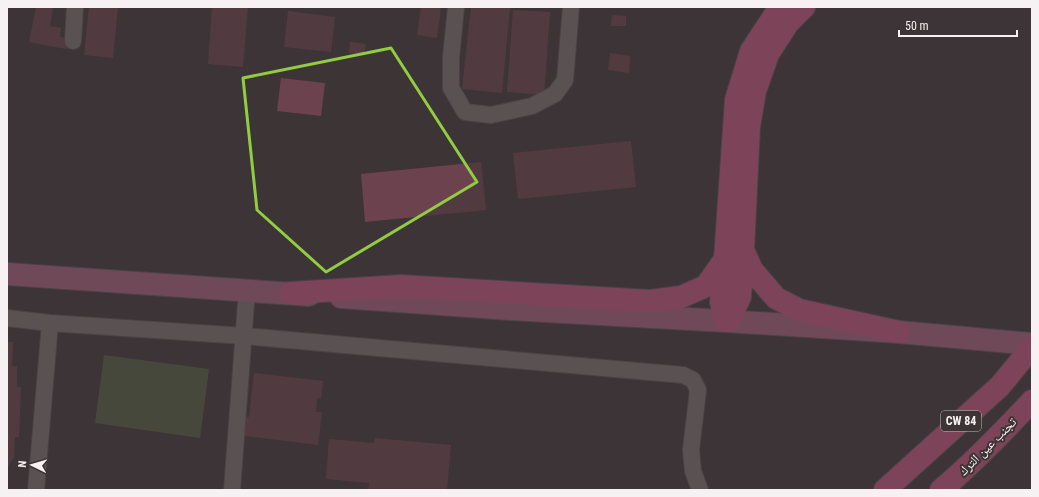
<svg xmlns="http://www.w3.org/2000/svg" width="1039" height="497" viewBox="0 0 1039 497" font-family="'Roboto Condensed','Noto Naskh Arabic',sans-serif">
	<style>
		.green { fill: #516042 }
		.building { fill: #6d424f }
		.lines { fill: none; stroke-linecap: round; stroke-linejoin: round }
		.street-casing { stroke: #5b5355; stroke-width: 18 }
		.primary-casing { stroke: #5b5355; stroke-width: 24 }
		.highway-casing { stroke: #5b5355; stroke-width: 24 }
		.street { stroke: #7f7477; stroke-width: 16 }
		.primary { stroke: #ae637e; stroke-width: 22 }
		.highway { stroke: #cd5783; stroke-width: 22 }
		.marked { fill: none; stroke: #90cd40; stroke-width: 3; stroke-linejoin: round }
		.labels { text-anchor: middle; stroke-width: 4; stroke-linejoin: round; paint-order: stroke }
		.shield { fill: #3d3436; stroke: #bfb8ba; stroke-width: 1 }
		.shield-label { font-size: 12px; font-weight: bold; fill: #f7f1f3 }
		.street-label { font-size: 13px; fill: #f7f1f3; stroke: #3d3436 }
	</style>
	<rect width="100%" height="100%" fill="#3d3436"/>
	<path class="green" d="M104,355L209,369L200,438L95,423Z"/>
	<path class="building" d="M36,7H53L50,26L61,28L60,37L68,38L66,49L29,42Z
		M89,7H118L113,58L84,55Z
		M212,7H248L243,67L208,64Z
		M421,7H441L437,38L417,35Z
		M471,7L510,8L502,93L462,89Z
		M513,10L550,12L544,95L507,92Z
		M288,11L335,17L331,52L284,47Z
		M612,15L626,16V26H611Z
		M350,42L366,44L364,54L349,53Z
		M610,53L630,56L629,73L608,70Z
		M281,78L325,83L321,116L277,111Z
		M631,141L636,187L518,199L513,153Z
		M481,162L486,210L365,222L361,174Z
		M7,342H13L12,366H17V387H21L19,437H15L14,457L7,468Z
		M254,373L323,381L321,399L317,398L316,412H322L318,445L237,435L240,416L249,417Z
		M375,438L451,445L447,490H368L369,483L326,479L329,439L374,443Z"/>
	<g class="lines">
		<g class="street-casing">
			<path id="street" d="M456,7L451,58V88L465,112L491,115L532,106L555,94L565,80L571,7
				M73,41L75,7
				M7,318L50,323L244,336L683,375L693,380L698,390L691,450L693,471L700,490
				M36,490L50,323
				M232,490L247,290"/>
		</g>
		<g class="primary-casing">
			<path id="primary" d="M7,274L309,295
				M341,297L510,309L725,321L899,332L1032,344"/>
		</g>
		<g class="highway-casing">
			<path id="highway" d="M804,7L788,23L768,54L755,91L749,127L743,250L752,270L776,298L799,310L899,332
				M724,260L721,302L725,321
				M291,293L401,286L650,301L681,297L706,286L725,259L736,100L751,51L780,7
				M729,321L740,297L743,250
				M885,490L1000,386L1032,347
				M941,490C973,463 1003,432 1032,401"/>
		</g>
		<use href="#street" class="street"/>
		<use href="#primary" class="primary"/>
		<use href="#highway" class="highway"/>
	</g>
	<path d="M0 0H1039V497H0ZM391,48L477,182L326,272L257,210L243,78Z" fill="#3d3436" fill-opacity=".55" fill-rule="evenodd"/>
	<path class="marked" d="M391,48L477,182L326,272L257,210L243,78Z"/>
	<g class="labels">
		<rect class="shield" x="941" y="411" width="40" height="20" rx="3"/>
		<g class="shield-label">
			<text x="961" y="425">CW 84</text>
		</g>
		<g class="street-label">
			<text transform="translate(987 446) rotate(-45)" y="5">تجنب عين الترك</text>
		</g>
	</g>
	<rect width="1039" height="497" fill="none" stroke="#f7f1f3" stroke-width="16"/>
	<g transform="translate(32 465) rotate(275)" stroke="#3d3436" stroke-width="3" paint-order="stroke">
	<path d="M0-3L7 15L0 10L-7 15Z" fill="#f7f1f3"/>
	<text y="-6" font-size="11" font-weight="bold" text-anchor="middle" fill="#f7f1f3">N</text>
	</g>
	<path d="M899 30v6h118v-6" fill="none" stroke="#f7f1f3" stroke-width="2"/>
	<text x="905" y="30" font-size="12" fill="#f7f1f3" stroke="#3d3436" stroke-width="3" paint-order="stroke">50 m</text>
</svg>
